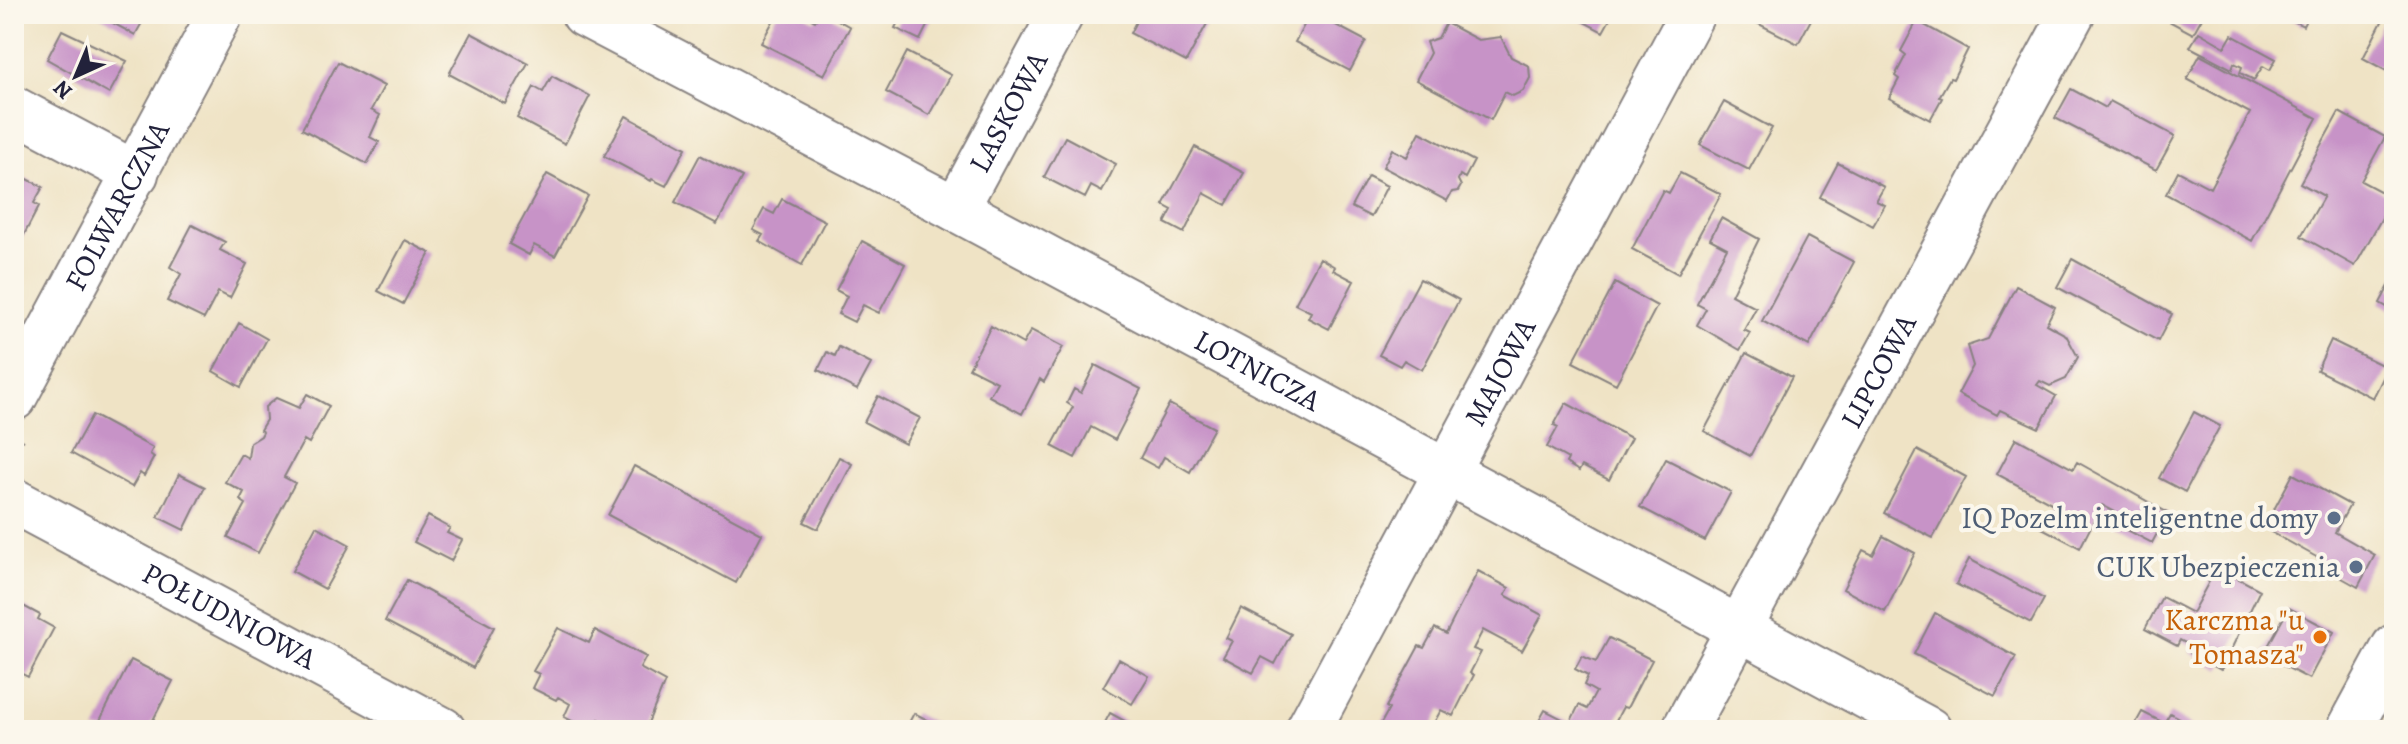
<svg xmlns="http://www.w3.org/2000/svg" width="2408" height="744" viewBox="0 0 2408 744" font-family="Alegreya,serif">
	<style>
		.building { fill: #c793c7 }
		.lines { fill: none; stroke-linecap: round; stroke-linejoin: round }
		.minor-casing { stroke: #888280; stroke-width: 48 }
		.path { stroke: #888280; stroke-width: 5; stroke-dasharray: 2 6; stroke-linecap: butt }
		.minor { stroke: #fff; stroke-width: 44 }
		.service-dot { fill: #5c6f8a; stroke: #fbf7ec; stroke-width: 3 }
		.food-dot { fill: #e8710a; stroke: #fbf7ec; stroke-width: 3 }
		.labels { text-anchor: middle; stroke-width: 8; stroke-linejoin: round; paint-order: stroke }
		.street-label { font-size: 30px; fill: #22223b; stroke: #fbf7ec }
		.service-label { font-size: 30px; fill: #4e5e75; stroke: #fbf7ec; text-anchor: end }
		.food-label { font-size: 30px; fill: #c56008; stroke: #fbf7ec; text-anchor: end }
	</style>
	<rect width="100%" height="100%" fill="#fbf7ec"/>
	<filter id="ink" filterUnits="userSpaceOnUse"><feTurbulence type="fractalNoise" baseFrequency=".0125" numOctaves="2"/><feDisplacementMap in="SourceGraphic" scale="16" xChannelSelector="R" yChannelSelector="G"/><feConvolveMatrix kernelMatrix="1 2 1 2 8 2 1 2 1" color-interpolation-filters="sRGB"/></filter>
	<filter id="wash" filterUnits="userSpaceOnUse"><feTurbulence type="fractalNoise" baseFrequency=".006" numOctaves="4" result="noise"/><feDisplacementMap in="SourceGraphic" scale="32" xChannelSelector="R" yChannelSelector="G"/><feGaussianBlur stdDeviation="1.8" result="paint"/><feColorMatrix in="noise" values="0 0 0 0 0 0 0 0 0 0 0 0 0 0 0 0 0 1.4 0 .05"/><feComposite in="paint" operator="in"/></filter>
	<g filter="url(#wash)">
		<rect width="100%" height="100%" fill="#efe3c5"/>
		<g id="blocks">
			<path class="building" d="M96,14H147L135,35Z
				M777,14H802L815,21L819,14H827L850,27L824,75L761,43Z
				M902,14H933L920,40L895,28Z
				M1140,14H1199L1209,20L1186,62L1130,33Z
				M1310,14H1315L1366,41L1350,71L1295,42Z
				M1569,14H1613L1603,32Z
				M1760,14H1814L1798,44L1755,22Z
				M2156,14H2204L2193,34Z
				M2280,14H2309L2303,26Z
				M2386,14H2394V75L2363,58Z
				M1917,21L1968,49L1953,79L1950,78L1939,97L1942,98L1930,120L1889,98L1899,79L1895,76L1906,55L1901,51Z
				M1446,23L1478,40L1501,37L1511,57L1529,66L1530,78L1523,91L1513,96L1505,92L1491,120L1416,80L1430,53L1426,42L1438,38Z
				M62,30L127,61L109,94L47,59Z
				M2199,32L2225,47L2232,35L2276,59L2270,70L2263,66L2254,80L2240,73L2242,67L2234,63L2232,69L2190,47Z
				M471,33L528,63L505,104L449,74Z
				M907,52L951,75L929,115L886,92Z
				M2200,55L2317,118L2252,241L2166,194L2178,171L2210,188L2250,113L2187,79Z
				M338,62L384,86L371,110L380,115L370,137L379,142L367,164L302,129Z
				M552,76L590,96L565,144L517,118L534,87L543,92Z
				M2071,89L2106,108L2110,101L2175,136L2156,170L2055,118Z
				M1724,102L1772,128L1749,170L1700,145Z
				M2339,112L2385,137L2361,181L2393,198L2355,266L2301,236L2324,196L2300,183Z
				M626,116L686,148L666,186L652,179L651,181L604,156Z
				M1420,132L1474,161L1465,178L1460,175L1458,180L1461,186L1458,191L1452,192L1447,201L1383,167L1392,149L1407,157Z
				M1065,137L1116,164L1102,192L1091,186L1085,198L1044,177Z
				M1195,147L1244,173L1226,205L1204,193L1184,233L1165,223L1172,210L1163,205Z
				M700,155L742,177L717,224L675,202Z
				M1838,163L1884,187L1876,201L1885,205L1873,226L1820,197Z
				M14,172L43,187L34,203L39,206L14,254Z
				M1680,173L1721,194L1678,274L1632,249L1663,190L1669,193Z
				M547,174L588,196L555,256L534,245L529,255L509,244Z
				M1368,176L1387,186L1371,217L1351,207Z
				M782,199L825,221L802,265L759,241L763,235L753,230L764,209L774,214Z
				M1721,218L1759,239L1731,295L1756,308L1744,330L1750,333L1740,350L1697,325L1706,309L1697,304L1727,248L1710,239Z
				M192,225L225,242L220,250L247,264L230,298L218,292L204,319L167,301L181,274L170,267Z
				M1807,237L1854,262L1809,346L1762,321Z
				M405,240L430,253L403,304L378,291Z
				M862,241L905,264L879,313L863,305L854,322L838,314L847,296L836,290Z
				M1320,258L1335,267L1333,270L1354,281L1329,329L1308,318L1311,312L1295,304Z
				M2072,259L2172,314L2158,341L2057,287Z
				M1420,279L1459,300L1422,370L1404,360L1400,366L1379,355Z
				M1615,283L1657,306L1616,384L1573,362Z
				M2016,286L2055,307L2046,324L2066,335L2078,357L2066,379L2050,386L2040,381L2037,385L2056,396L2039,428L2000,410L1997,415L1958,394L1973,366L1967,346L1988,339Z
				M2389,286L2394,289V311L2380,303Z
				M239,323L267,339L241,387L213,371Z
				M991,326L1023,344L1031,330L1063,347L1044,382L1040,379L1022,414L989,396L997,382L969,368Z
				M2331,340L2388,368L2373,398L2317,370Z
				M839,347L871,364L857,390L818,370L827,352L835,356Z
				M1746,353L1792,377L1750,456L1704,431Z
				M1095,365L1141,389L1115,440L1091,427L1075,458L1052,446L1073,407L1067,403L1074,389L1081,393Z
				M307,394L329,406L309,443L304,440L284,477L295,483L258,553L228,537L246,504L240,500L244,492L225,482L241,454L248,458L250,443L261,436L263,432L260,430L266,420L265,407L276,398L299,408Z
				M878,396L920,418L905,444L864,422Z
				M1566,403L1631,438L1609,480L1582,466L1579,471L1566,463L1568,459L1547,447L1558,427L1554,425Z
				M1169,404L1214,428L1190,472L1164,457L1158,468L1140,458Z
				M2194,412L2220,426L2185,492L2159,478Z
				M92,415L153,448L150,454L154,457L144,476L140,473L132,487L71,453Z
				M2016,438L2073,469L2077,462L2168,513L2152,543L2110,521L2115,512L2102,505L2080,548L2042,528L2055,505L1997,474Z
				M1917,450L1966,477L1933,538L1884,513Z
				M839,457L852,464L818,529L804,522Z
				M1666,459L1731,492L1705,541L1640,507Z
				M634,466L762,534L736,583L608,515Z
				M179,474L205,487L184,530L158,517Z
				M2293,474L2350,505L2335,532L2375,555L2358,587L2317,564L2320,559L2264,528Z
				M428,516L450,528L447,533L462,540L451,561L414,542Z
				M316,526L350,545L325,589L292,571Z
				M1883,536L1915,553L1885,612L1843,589L1863,550L1873,555Z
				M1969,559L2044,599L2031,623L1956,584Z
				M2217,567L2260,590L2221,670L2190,653L2193,647L2180,640L2177,646L2145,629L2162,597L2192,613Z
				M1478,571L1509,588L1505,595L1542,615L1522,651L1483,630L1473,649L1481,652L1470,673L1474,675L1453,716L1441,710L1430,730H1384L1379,727L1389,709L1386,707L1419,646L1424,648L1435,628L1446,634Z
				M407,580L494,627L473,668L385,621Z
				M14,601L40,615L38,619L54,628L28,677L14,670Z
				M1241,608L1291,634L1275,664L1262,657L1253,673L1223,657L1232,641L1226,638Z
				M2289,608L2334,632L2309,679L2263,655Z
				M1935,613L2016,657L1995,696L1914,654Z
				M558,628L589,643L595,630L646,657L640,668L665,682L645,730L638,726L636,730H614L610,728L611,725L599,719L594,730H590L564,717L570,704L558,697L556,700L532,688L539,674L533,671Z
				M1609,638L1652,660L1627,708L1623,707L1614,724L1610,722L1606,730H1534L1545,710L1570,723L1579,705L1587,709L1596,692L1584,685L1588,676L1575,669L1582,656L1596,662Z
				M1119,659L1149,676L1132,704L1103,687Z
				M131,660L173,681L148,730H95Z
				M2142,712L2164,723L2170,713L2196,728L2195,730H2132Z
				M914,713L947,730H905Z
				M1110,713L1141,730H1101Z"/>
		</g>
	</g>
	<g filter="url(#ink)">
		<use href="#blocks" fill-opacity="0" stroke="#888280" stroke-width="2"/>
		<g class="lines">
			<g class="minor-casing">
				<g id="minor">
					<path id="s1" d="M584,14L956,209L1929,730"/>
					<path d="M14,109L136,174"/>
					<path id="s2" d="M956,209L1061,14"/>
					<path id="s3" d="M14,398L220,14"/>
					<path id="s4" d="M14,501L443,730"/>
					<path id="s5" d="M1308,730L1692,14"/>
					<path id="s6" d="M1684,730L2072,14"/>
					<path d="M2349,730L2394,647"/>
				</g>
			</g>
			<path class="path" d="M14,455L24,436"/>
			<use href="#minor" class="minor"/>
		</g>
	</g>
	<g class="service-dot">
		<circle cx="2334" cy="518" r="8"/>
		<circle cx="2356" cy="567" r="8"/>
	</g>
	<circle class="food-dot" cx="2320" cy="637" r="8"/>
	<g class="labels">
		<g class="street-label">
			<text dy="10" stroke="none"><textPath href="#s2" startOffset="110">LASKOWA</textPath></text>
			<text dy="10" stroke="none"><textPath href="#s3" startOffset="218">FOLWARCZNA</textPath></text>
			<text dy="10" stroke="none"><textPath href="#s1" startOffset="762">LOTNICZA</textPath></text>
			<text dy="10" stroke="none"><textPath href="#s5" startOffset="406">MAJOWA</textPath></text>
			<text dy="10" stroke="none"><textPath href="#s6" startOffset="408">LIPCOWA</textPath></text>
			<text dy="10" stroke="none"><textPath href="#s4" startOffset="244">POŁUDNIOWA</textPath></text>
		</g>
		<g class="service-label">
			<text x="2318" y="528">IQ Pozelm inteligentne domy</text>
			<text x="2340" y="577">CUK Ubezpieczenia</text>
		</g>
		<g class="food-label">
			<text x="2304" y="630">Karczma "u<tspan x="2304" dy="34">Tomasza"</tspan></text>
		</g>
	</g>
	<rect width="2408" height="744" fill="none" stroke="#fbf7ec" stroke-width="48"/>
	<g transform="translate(76 76) rotate(224)" stroke="#fbf7ec" stroke-width="6" paint-order="stroke">
	<path d="M0-6L14 30L0 20L-14 30Z" fill="#22223b"/>
	<text y="-12" font-size="22" font-weight="bold" text-anchor="middle" fill="#22223b">N</text>
	</g>
</svg>
